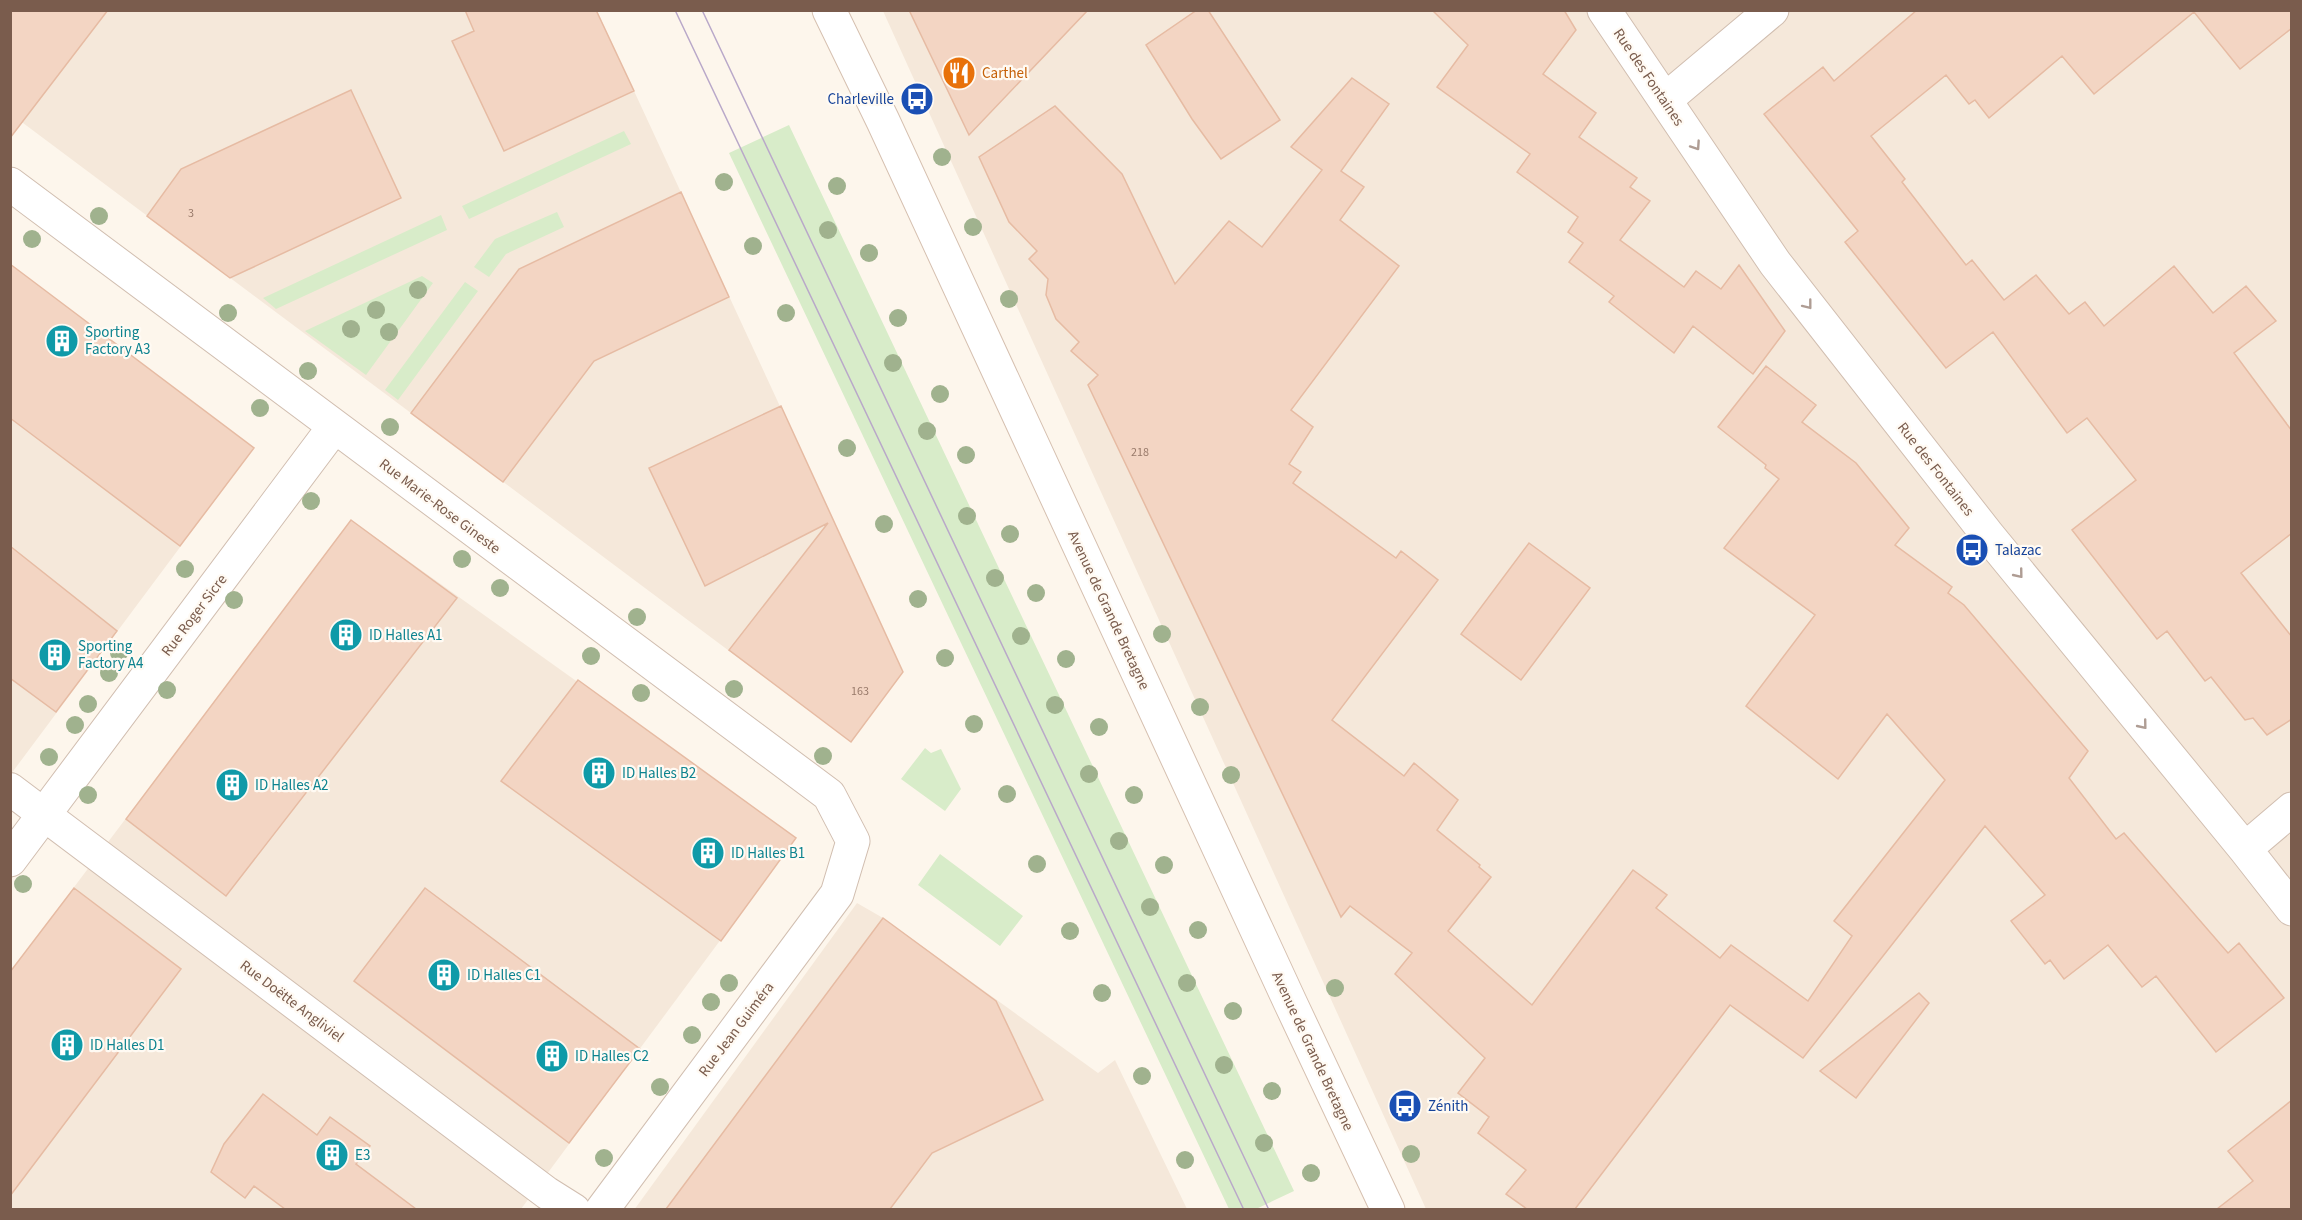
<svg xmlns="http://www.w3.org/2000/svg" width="2302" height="1220" viewBox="0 0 2302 1220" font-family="'Source Sans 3',sans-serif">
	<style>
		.residential { fill: #f5e8da }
		.green { fill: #d8ecc9 }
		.building { fill: #f3d5c3; stroke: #e6bba3; stroke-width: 1.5 }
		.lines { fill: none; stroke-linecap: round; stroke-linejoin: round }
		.pedestrian-casing { stroke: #d1beb0; stroke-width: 34 }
		.minor-casing { stroke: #d1beb0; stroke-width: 35 }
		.secondary-casing { stroke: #d6c0b0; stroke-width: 35 }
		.pedestrian { stroke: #fff; stroke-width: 32 }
		.minor { stroke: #fff; stroke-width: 33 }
		.secondary { stroke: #fff; stroke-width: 33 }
		.tram { stroke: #b9a8c9; stroke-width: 1.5 }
		.tree { fill: #a0b28e }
		.oneway { stroke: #af9d94 }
		.labels { text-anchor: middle; stroke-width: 4.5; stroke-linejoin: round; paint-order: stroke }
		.number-label { font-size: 12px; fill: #987a6a }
		.food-label { font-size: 15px; fill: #c56008; stroke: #fffaf3; text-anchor: start }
		.street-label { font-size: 15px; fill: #7a5c4d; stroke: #fffaf3 }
		.transit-label { font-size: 15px; fill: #164399; stroke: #fffaf3; text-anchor: start }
		.culture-label { font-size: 15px; fill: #0d838f; stroke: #fffaf3; text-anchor: start }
	</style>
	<rect width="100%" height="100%" fill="#fdf6ec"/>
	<path class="residential" d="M10,11H597L903,672L851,742L11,114Z
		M883,11H2291V1209H1426Z
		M10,265L254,448L11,774H10Z
		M351,520L796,838L521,1209H11L10,972Z
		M857,903L883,918L1098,1073L1115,1060L1187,1209L634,1210Z"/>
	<path class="green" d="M789,125L1294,1191L1256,1209H1229L729,153Z
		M624,131L631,144L469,219L462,206Z
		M557,212L564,227L506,254L489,277L474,267L495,239Z
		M441,215L447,230L276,309L263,298Z
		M422,276L433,283L366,375L305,331Z
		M465,282L478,291L398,400L385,390Z
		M925,748L931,753L941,749L961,789L945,811L901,779Z
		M940,854L1023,916L1000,946L918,885Z"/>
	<path class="building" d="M10,10H108L10,138Z
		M465,10H596L634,91L504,151L452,41L474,31Z
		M909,10H1088L969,135Z
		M1197,10H1208L1280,120L1221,159L1192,119L1146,45Z
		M1432,10H1564L1576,30L1543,74L1596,113L1579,137L1637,178L1630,187L1650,201L1620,240L1684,287L1696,271L1721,289L1739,265L1785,331L1753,374L1693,326L1674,353L1609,302L1614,296L1569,262L1583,243L1568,232L1578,217L1517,172L1530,154L1437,87L1468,45Z
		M1917,10H2292V28L2240,69L2194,12L2094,94L2062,56L1989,118L1975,100L1969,104L1946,75L1871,136L1905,179L1902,182L1966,265L1972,260L2004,300L2036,275L2069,314L2085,302L2104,326L2174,266L2213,313L2246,286L2276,321L2234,353L2292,431V533L2241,573L2292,637V719L2267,735L2253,718L2245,720L2211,677L2205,681L2167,631L2157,639L2072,530L2136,480L2087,418L2067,433L1993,332L1946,368L1845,242L1858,231L1764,114L1823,67L1834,81Z
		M1352,78L1389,104L1341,171L1364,187L1340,220L1399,266L1291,410L1313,427L1289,464L1301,472L1293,483L1396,558L1401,551L1438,580L1332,720L1404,776L1414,763L1458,800L1437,830L1480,865L1479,867L1491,877L1448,931L1532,1005L1633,870L1667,895L1656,908L1720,958L1731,945L1808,1001L1852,936L1834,921L1945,780L1887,714L1838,779L1746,706L1815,615L1724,548L1779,479L1765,468L1766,465L1718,427L1766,366L1816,405L1802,422L1856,463L1909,528L1895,545L1952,587L1948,593L1964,605L2088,751L2069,778L2116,839L2124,833L2228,953L2239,943L2284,998L2216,1052L2156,976L2142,987L2108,945L2064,979L2050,960L2045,964L2011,921L2045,895L1985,826L1803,1058L1730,1005L1575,1209H1527L1506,1194L1526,1170L1478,1133L1489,1117L1458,1093L1485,1058L1395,974L1412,953L1350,906L1341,917L1088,385L1098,375L1071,351L1079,342L1056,319L1046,295L1048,279L1029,259L1037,251L1009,222L979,157L1055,106L1122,174L1175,284L1229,221L1262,247L1322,170L1291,147Z
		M351,90L401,198L230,278L147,216L181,169Z
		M681,192L729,297L594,361L503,482L411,413L519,269Z
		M10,264L254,448L180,546L10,418Z
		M781,406L903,672L851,742L729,650L828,523L705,586L649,468Z
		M351,520L457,598L226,896L126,819Z
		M1529,543L1590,588L1521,680L1461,634Z
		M10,546L117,631L56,712L10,678Z
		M578,680L796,838L721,941L501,781Z
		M74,888L181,969L10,1196V972Z
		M425,888L640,1049L569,1143L354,981Z
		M883,918L996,1001L1043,1100L932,1153L890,1209H666Z
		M1919,993L1929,1003L1856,1098L1820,1071Z
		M263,1094L317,1135L330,1117L370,1146L356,1164L416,1209H285L254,1186L245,1198L211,1172L224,1144Z
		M2292,1100V1209H2217L2253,1181L2228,1151Z"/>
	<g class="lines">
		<g class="pedestrian-casing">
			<path id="pedestrian" d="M10,789L547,1193L574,1210"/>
		</g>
		<g class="minor-casing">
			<path id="minor" d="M1604,10L1775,263L1987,534L2245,849L2292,909
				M1665,100L1772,10
				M10,184L829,795L853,841L837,894L602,1210
				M2245,849L2292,809
				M10,860L334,427"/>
		</g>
		<g class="secondary-casing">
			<path id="secondary" d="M829,10L883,121L1290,1002L1388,1210"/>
		</g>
		<use href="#pedestrian" class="pedestrian"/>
		<use href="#minor" class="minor"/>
		<use href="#secondary" class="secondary"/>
		<path class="tram" d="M675,10L1244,1210
			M702,10L1269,1210"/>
	</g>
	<g class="tree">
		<circle cx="942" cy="157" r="9"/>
		<circle cx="724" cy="182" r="9"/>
		<circle cx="837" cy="186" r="9"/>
		<circle cx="99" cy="216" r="9"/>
		<circle cx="973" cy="227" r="9"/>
		<circle cx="828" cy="230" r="9"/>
		<circle cx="32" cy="239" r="9"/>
		<circle cx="753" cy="246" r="9"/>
		<circle cx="869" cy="253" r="9"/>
		<circle cx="418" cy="290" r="9"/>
		<circle cx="1009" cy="299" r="9"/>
		<circle cx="376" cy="310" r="9"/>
		<circle cx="228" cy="313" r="9"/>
		<circle cx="786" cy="313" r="9"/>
		<circle cx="898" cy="318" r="9"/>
		<circle cx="351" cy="329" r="9"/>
		<circle cx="389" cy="332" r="9"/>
		<circle cx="893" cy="363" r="9"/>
		<circle cx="308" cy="371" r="9"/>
		<circle cx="940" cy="394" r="9"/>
		<circle cx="260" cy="408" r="9"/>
		<circle cx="390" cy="427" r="9"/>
		<circle cx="927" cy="431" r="9"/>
		<circle cx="847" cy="448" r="9"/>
		<circle cx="966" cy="455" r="9"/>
		<circle cx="311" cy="501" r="9"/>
		<circle cx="967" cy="516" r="9"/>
		<circle cx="884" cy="524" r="9"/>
		<circle cx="1010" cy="534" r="9"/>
		<circle cx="462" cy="559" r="9"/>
		<circle cx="185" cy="569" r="9"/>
		<circle cx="995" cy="578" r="9"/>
		<circle cx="500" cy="588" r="9"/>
		<circle cx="1036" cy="593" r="9"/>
		<circle cx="918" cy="599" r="9"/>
		<circle cx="234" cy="600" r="9"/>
		<circle cx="637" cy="617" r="9"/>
		<circle cx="1162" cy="634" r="9"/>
		<circle cx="1021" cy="636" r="9"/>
		<circle cx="119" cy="653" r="9"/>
		<circle cx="591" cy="656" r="9"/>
		<circle cx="945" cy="658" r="9"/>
		<circle cx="1066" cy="659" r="9"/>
		<circle cx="109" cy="673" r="9"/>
		<circle cx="734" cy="689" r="9"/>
		<circle cx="167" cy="690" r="9"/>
		<circle cx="641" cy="693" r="9"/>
		<circle cx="88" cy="704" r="9"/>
		<circle cx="1055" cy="705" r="9"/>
		<circle cx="1200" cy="707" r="9"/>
		<circle cx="974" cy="724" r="9"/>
		<circle cx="75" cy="725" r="9"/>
		<circle cx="1099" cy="727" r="9"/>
		<circle cx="823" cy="756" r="9"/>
		<circle cx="49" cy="757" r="9"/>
		<circle cx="1089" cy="774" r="9"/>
		<circle cx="1231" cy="775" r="9"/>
		<circle cx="1007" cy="794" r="9"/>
		<circle cx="88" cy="795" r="9"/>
		<circle cx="1134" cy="795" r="9"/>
		<circle cx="1119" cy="841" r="9"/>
		<circle cx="1037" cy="864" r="9"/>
		<circle cx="1164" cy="865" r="9"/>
		<circle cx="23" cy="884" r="9"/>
		<circle cx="1150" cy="907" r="9"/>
		<circle cx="1198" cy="930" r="9"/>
		<circle cx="1070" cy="931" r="9"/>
		<circle cx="729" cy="983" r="9"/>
		<circle cx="1187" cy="983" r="9"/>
		<circle cx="1335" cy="988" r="9"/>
		<circle cx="1102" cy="993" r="9"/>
		<circle cx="711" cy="1002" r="9"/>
		<circle cx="1233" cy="1011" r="9"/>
		<circle cx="692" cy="1035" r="9"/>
		<circle cx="1224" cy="1065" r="9"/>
		<circle cx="1142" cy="1076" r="9"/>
		<circle cx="660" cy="1087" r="9"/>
		<circle cx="1272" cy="1091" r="9"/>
		<circle cx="1264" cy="1143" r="9"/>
		<circle cx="1411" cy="1154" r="9"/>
		<circle cx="604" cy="1158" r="9"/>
		<circle cx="1185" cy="1160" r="9"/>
		<circle cx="1311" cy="1173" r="9"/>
	</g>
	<defs><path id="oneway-chevron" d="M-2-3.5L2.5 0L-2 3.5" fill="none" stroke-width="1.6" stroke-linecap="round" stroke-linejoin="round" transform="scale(1.5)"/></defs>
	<g class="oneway">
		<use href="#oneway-chevron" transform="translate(1696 146) rotate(56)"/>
		<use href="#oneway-chevron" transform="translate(1808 305) rotate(52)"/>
		<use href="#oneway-chevron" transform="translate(2019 574) rotate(51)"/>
		<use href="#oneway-chevron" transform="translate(2143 725) rotate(51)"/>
	</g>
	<defs>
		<g id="restaurant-disc" transform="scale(1.725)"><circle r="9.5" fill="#e8710a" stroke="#fffaf3"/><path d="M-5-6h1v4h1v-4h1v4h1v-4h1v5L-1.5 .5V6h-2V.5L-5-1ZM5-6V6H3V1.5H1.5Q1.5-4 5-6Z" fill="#fff"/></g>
		<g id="bus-disc" transform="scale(1.725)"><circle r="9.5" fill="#1a4fb4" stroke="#fffaf3"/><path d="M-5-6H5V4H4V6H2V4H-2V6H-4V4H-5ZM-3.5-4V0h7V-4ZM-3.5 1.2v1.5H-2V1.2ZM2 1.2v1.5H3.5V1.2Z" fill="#fff"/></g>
		<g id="building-disc" transform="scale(1.725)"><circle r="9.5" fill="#0f9aa8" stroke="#fffaf3"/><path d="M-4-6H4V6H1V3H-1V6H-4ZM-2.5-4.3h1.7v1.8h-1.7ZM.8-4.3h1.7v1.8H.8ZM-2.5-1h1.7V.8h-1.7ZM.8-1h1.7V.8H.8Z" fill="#fff"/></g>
	</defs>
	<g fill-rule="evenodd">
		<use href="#restaurant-disc" x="959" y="73"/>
		<use href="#bus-disc" x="917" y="99"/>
		<use href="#building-disc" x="62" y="341"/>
		<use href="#bus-disc" x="1972" y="550"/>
		<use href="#building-disc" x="346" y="635"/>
		<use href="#building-disc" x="55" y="655"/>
		<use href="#building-disc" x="599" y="773"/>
		<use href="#building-disc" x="232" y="785"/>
		<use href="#building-disc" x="708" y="853"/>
		<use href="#building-disc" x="444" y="975"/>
		<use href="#building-disc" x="67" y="1045"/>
		<use href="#building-disc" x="552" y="1056"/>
		<use href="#bus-disc" x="1405" y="1106"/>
		<use href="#building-disc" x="332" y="1155"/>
	</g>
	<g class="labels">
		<g class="number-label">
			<text x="191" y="217">3</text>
			<text x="1140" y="456">218</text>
			<text x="860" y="695">163</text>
		</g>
		<g class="food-label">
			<text x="982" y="78">Carthel</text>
		</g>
		<g class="street-label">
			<text transform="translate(1649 77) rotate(56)" y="5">Rue des Fontaines</text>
			<text transform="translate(1936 469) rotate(52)" y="5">Rue des Fontaines</text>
			<text transform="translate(440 506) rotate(37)" y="5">Rue Marie-Rose Gineste</text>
			<text transform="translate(1109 610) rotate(65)" y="5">Avenue de Grande Bretagne</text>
			<text transform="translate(194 615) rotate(-53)" y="5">Rue Roger Sicre</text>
			<text transform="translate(292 1001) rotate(37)" y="5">Rue Doëtte Angliviel</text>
			<text transform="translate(736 1029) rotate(-53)" y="5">Rue Jean Guiméra</text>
			<text transform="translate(1313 1051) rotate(65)" y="5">Avenue de Grande Bretagne</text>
		</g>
		<g class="transit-label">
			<text x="894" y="104" text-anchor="end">Charleville</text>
			<text x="1995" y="555">Talazac</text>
			<text x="1428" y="1111">Zénith</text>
		</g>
		<g class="culture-label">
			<text x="85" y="337">Sporting<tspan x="85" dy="17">Factory A3</tspan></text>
			<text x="369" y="640">ID Halles A1</text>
			<text x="78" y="651">Sporting<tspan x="78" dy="17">Factory A4</tspan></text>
			<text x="622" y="778">ID Halles B2</text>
			<text x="255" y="790">ID Halles A2</text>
			<text x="731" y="858">ID Halles B1</text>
			<text x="467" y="980">ID Halles C1</text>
			<text x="90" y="1050">ID Halles D1</text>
			<text x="575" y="1061">ID Halles C2</text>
			<text x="355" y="1160">E3</text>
		</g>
	</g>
	<rect width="2302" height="1220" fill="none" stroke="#7a5c4d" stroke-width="24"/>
</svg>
